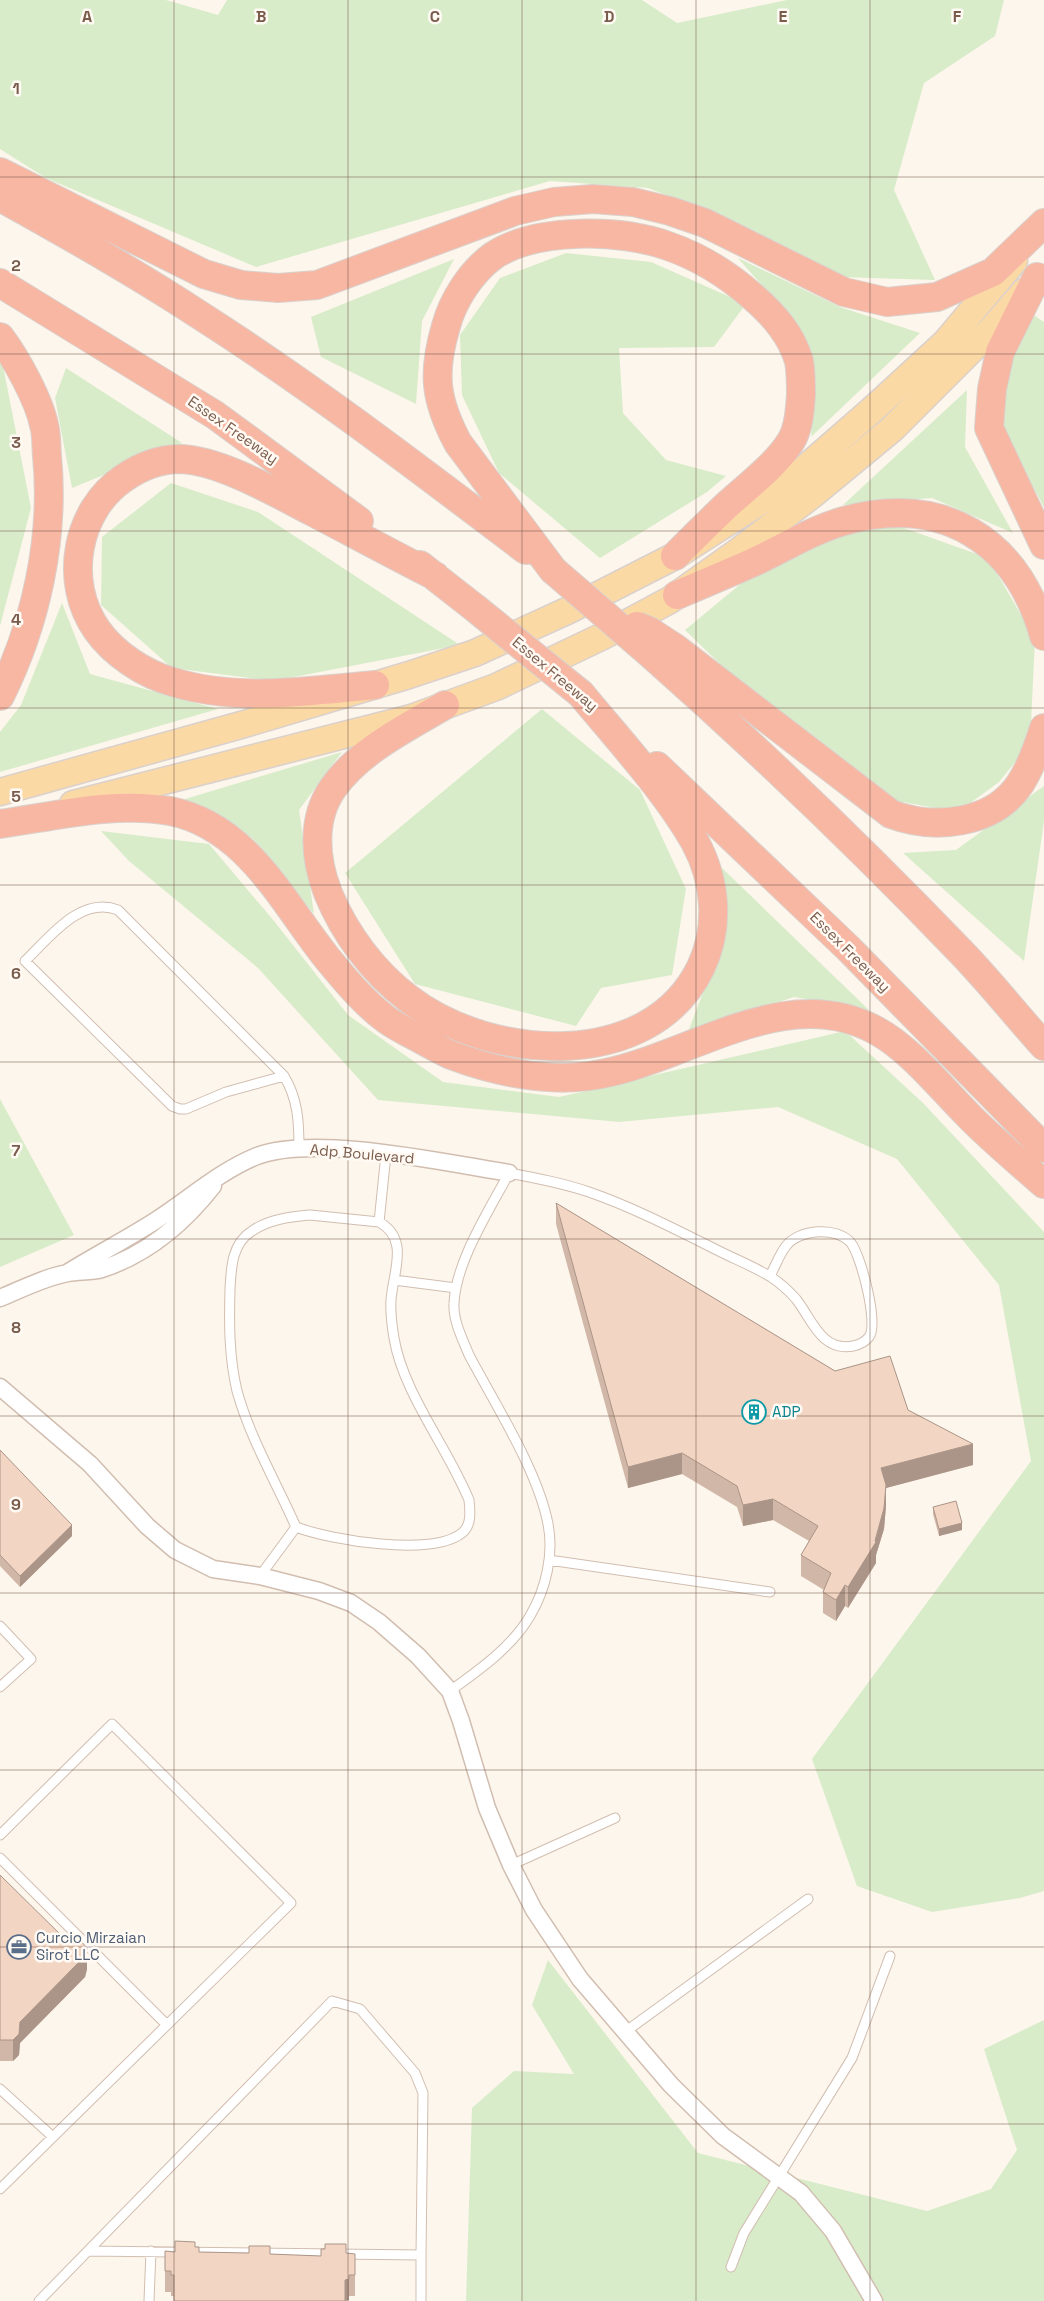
<svg xmlns="http://www.w3.org/2000/svg" width="1044" height="2301" viewBox="0 0 1044 2301" font-family="'Space Grotesk',sans-serif">
	<style>
		.green { fill: #d8ecc9 }
		.lines { fill: none; stroke-linecap: round; stroke-linejoin: round }
		.lane-casing { stroke: #d1beb0; stroke-width: 11 }
		.street-casing { stroke: #d1beb0; stroke-width: 19 }
		.primary-casing { stroke: #dad1cd; stroke-width: 29 }
		.highway-casing { stroke: #dad1cd; stroke-width: 30 }
		.lane { stroke: #fff; stroke-width: 9 }
		.street { stroke: #fff; stroke-width: 16 }
		.primary { stroke: #fbd9a5; stroke-width: 26 }
		.highway { stroke: #f7b7a3; stroke-width: 28 }
		.highway-bridge-casing { stroke: #dad1cd; stroke-width: 30; stroke-linecap: butt }
		.highway-bridge { stroke: #f7b7a3; stroke-width: 28 }
		.wall { fill: #d1b7a8 }
		.shaded-wall { fill: #aa9588 }
		.building { fill: #f3d5c3; stroke: #aa9588 }
		.grid { fill: none; stroke: #7a5c4d; stroke-width: 1; stroke-opacity: 0.55 }
		.labels { text-anchor: middle; stroke-width: 5; stroke-linejoin: round; paint-order: stroke }
		.street-label { font-size: 15px; fill: #7a5c4d; stroke: #fffaf3 }
		.culture-label { font-size: 15px; fill: #0d838f; stroke: #fffaf3; text-anchor: start }
		.service-label { font-size: 15px; fill: #4e5e75; stroke: #fffaf3; text-anchor: start }
		.grid-label { font-size: 16px; text-anchor: middle; font-weight: bold; fill: #7a5c4d; stroke: #fffaf3; stroke-width: 5; stroke-linejoin: round; paint-order: stroke }
	</style>
	<rect width="100%" height="100%" fill="#fdf6ec"/>
	<path class="green" d="M0,0H166L218,15L227,0H642L677,23L787,0H1004L995,36L924,83L894,190L935,280L839,277L726,219L648,188L550,181L256,267L46,178L0,149Z
		M566,253L651,262L746,304L714,347L619,348L623,413L666,460L726,476L707,492L600,558L499,473L462,395L460,335L500,278Z
		M738,258L840,307L920,333L811,437L816,382L802,331Z
		M454,259L422,321L416,404L321,357L311,317Z
		M1032,314L1044,322V507L998,422L1001,381Z
		M0,358L2,361L31,508L0,626Z
		M66,368L182,443L72,488L55,398Z
		M967,390L965,447L1013,533L932,498L843,505Z
		M171,483L258,512L460,645L273,681L172,668L101,605L102,537Z
		M890,523L988,558L1035,639L1030,744L999,782L958,812L897,801L760,703L685,630L755,572L849,530Z
		M62,603L90,674L218,709L0,772V732L21,705Z
		M542,709L640,790L686,889L672,975L601,988L576,1026L415,984L345,873Z
		M342,752L299,810L314,914L252,838L185,799Z
		M1044,786V821L1024,961L903,853L956,850Z
		M101,831L209,844L274,921L348,1015L443,1082L559,1097L845,1031L923,1103L1044,1232V1891L1020,1898L932,1912L857,1886L812,1759L1031,1461L999,1285L897,1159L778,1107L619,1122L378,1100L258,968L129,861Z
		M722,868L869,1010L794,997L688,1032L727,929Z
		M0,1099L74,1235L0,1267Z
		M548,1960L698,2153L927,2211L991,2189L1017,2150L984,2049L1044,2020V2301H466L472,2108L514,2071L574,2074L532,2005Z"/>
	<g class="lines">
		<g class="lane-casing">
			<path id="lane" d="M284,1076L226,1092L186,1109H180L172,1106L25,961C49,938 81,895 118,910L284,1076C298,1099 299,1122 299,1148
				M310,1215L379,1222C410,1239 393,1272 391,1300C390,1313 392,1326 394,1338C403,1393 448,1448 469,1500C470,1511 472,1525 462,1533C432,1557 330,1540 296,1527C276,1482 250,1438 237,1391C229,1357 229,1323 230,1289C231,1268 232,1243 252,1231C269,1219 290,1217 310,1215Z
				M379,1222L386,1154
				M394,1280L456,1288
				M549,1560L770,1592
				M260,1576L296,1527
				M0,1626L31,1659L0,1687
				M450,1691C479,1670 512,1647 530,1616C546,1589 554,1554 548,1524C538,1471 495,1404 469,1355C463,1340 453,1321 454,1304C455,1263 490,1209 509,1173C536,1178 563,1183 589,1192C632,1207 673,1228 713,1248C732,1258 753,1266 771,1277C780,1283 789,1291 796,1299C812,1319 821,1352 853,1346C858,1345 865,1342 869,1337C879,1324 861,1256 851,1243C837,1226 799,1229 786,1246C779,1255 775,1267 770,1276
				M0,1835L112,1724L291,1903L0,2189
				M0,1858L167,2025
				M511,1865L615,1818
				M625,2032L808,1899
				M0,2089L53,2137
				M731,2267L744,2233L852,2058L890,1956
				M39,2301L332,2001L360,2009L415,2073L423,2093L421,2255L88,2251
				M149,2301L151,2251
				M421,2301V2255"/>
		</g>
		<g class="street-casing">
			<path id="street" d="M67,1273C96,1255 127,1239 155,1221C189,1199 220,1171 257,1156C315,1134 446,1163 509,1173
				M0,1298C22,1289 45,1277 68,1273C79,1271 91,1272 102,1269C148,1254 184,1223 213,1186
				M0,1387L90,1464L147,1526L175,1550L213,1569L260,1576L319,1591L351,1603L379,1622L418,1656L450,1691L461,1721L487,1808L511,1865L534,1910L580,1979L671,2085L723,2136L801,2193L833,2231L874,2301"/>
		</g>
		<g class="primary-casing">
			<path id="primary" d="M0,792L241,725L409,675L475,653L569,610L675,556L786,485L872,410L945,343L1014,261
				M73,804L411,718L496,687L601,637L670,600L736,553L812,495L892,429L994,327L1024,292"/>
		</g>
		<g class="highway-casing">
			<path id="highway" d="M0,172L204,274L241,285L278,288L317,285L515,211L554,202L593,199L633,202L670,211L705,223L844,292L887,302L937,297L993,272L1044,223
				M0,197C67,234 134,272 198,314C311,386 419,469 526,550
				M1037,277L1000,352L992,389L989,428L1044,545
				M0,283L215,415L359,521
				M0,337C16,358 39,400 44,425C47,435 46,446 47,456C55,537 36,624 0,696
				M420,565L475,608
				M553,570L458,443C435,400 432,373 446,326C453,300 471,272 493,256C536,227 621,229 668,246C700,257 727,274 752,296C773,314 791,334 799,361C801,372 801,383 801,394C800,409 799,428 791,441C777,464 747,487 727,505C709,522 692,539 675,556
				M677,595C703,584 729,573 754,562C784,548 812,530 844,521C942,494 1017,539 1044,636
				M675,648L891,814C933,830 993,825 1020,784C1031,767 1038,747 1044,728
				M655,658C761,752 863,850 961,952C990,982 1016,1015 1044,1046
				M375,685C309,691 238,702 173,682C144,674 114,654 97,630C63,582 76,510 124,478C141,466 160,459 181,459C222,461 276,493 313,512C353,533 394,555 435,576
				M445,705C406,728 359,751 333,788C311,819 315,860 328,893C345,934 373,972 409,999C490,1061 650,1073 701,967C720,927 716,881 695,842C667,792 618,739 581,694
				M657,766L849,949L1044,1148
				M0,824C55,816 115,801 170,811C247,826 283,903 327,958C345,980 364,1003 387,1020C398,1028 412,1034 424,1041C433,1046 442,1051 451,1055C493,1071 544,1082 589,1076C683,1064 783,978 877,1031C910,1049 940,1087 967,1114C991,1139 1018,1161 1044,1184"/>
		</g>
		<use href="#lane" class="lane"/>
		<use href="#street" class="street"/>
		<use href="#primary" class="primary"/>
		<use href="#highway" class="highway"/>
		<g class="highway-bridge-casing">
			<path id="highway-bridge" d="M553,570L655,658
				M475,608L581,694
				M637,626L649,631L675,648"/>
		</g>
		<use href="#highway-bridge" class="highway-bridge"/>
	</g>
	<path class="wall" d="M556,1203L835,1371L908,1410L973,1465L886,1488V1506L884,1529L876,1555V1563L848,1608L845,1606L836,1621L823,1613V1592L824,1590L801,1576V1555L809,1541L773,1520L743,1526L737,1507L682,1474L628,1488L556,1224Z
		M0,1450L72,1536L20,1587L0,1566Z
		M933,1507L962,1530L939,1536L933,1514Z
		M0,1875L87,1969L85,1977L20,2043L19,2055L13,2061H0Z
		M195,2247L199,2252L321,2256L325,2249L346,2253L355,2275V2296H349V2300L345,2301L171,2296V2292H165V2251L175,2252Z"/>
	<path class="shaded-wall" d="M973,1444V1465L886,1488V1506L884,1529L876,1555V1563L848,1608V1587L875,1541L881,1468Z
		M682,1453V1474L628,1488V1467Z
		M773,1499V1520L743,1526V1505Z
		M962,1523V1530L939,1536V1529Z
		M72,1525V1536L20,1587V1576Z
		M845,1585V1606L836,1621V1600Z
		M87,1948V1969L85,1977L20,2043L19,2055L13,2061V2040L20,2022Z
		M349,2275V2300L345,2301V2280Z"/>
	<path class="building" d="M556,1203L835,1371L890,1356L908,1410L973,1444L881,1468L886,1485L884,1508L875,1541L876,1542L848,1587L845,1585L836,1600L823,1592L831,1573L801,1555L818,1526L773,1499L743,1505L737,1486L682,1453L628,1467Z
		M0,1450L72,1525L20,1576L0,1555Z
		M956,1501L962,1523L939,1529L933,1507Z
		M0,1875L68,1942L81,1941L87,1948L85,1956L20,2022L19,2034L13,2040H0Z
		M175,2241L195,2242V2247H199V2252L249,2253V2246H270V2254L321,2256V2249H325V2244H346V2253L355,2254V2275H349V2279L345,2280V2301H174V2275H171V2271H165V2251L175,2252Z"/>
	<path class="grid" d="M174,0V2301M348,0V2301M522,0V2301M696,0V2301M870,0V2301M0,177H1044M0,354H1044M0,531H1044M0,708H1044M0,885H1044M0,1062H1044M0,1239H1044M0,1416H1044M0,1593H1044M0,1770H1044M0,1947H1044M0,2124H1044"/>
	<defs>
		<g id="building-ring" transform="scale(1.25)"><circle r="9.5" fill="#fffaf3" stroke="#0f9aa8" stroke-width="1.5"/><path d="M-4-6H4V6H1V3H-1V6H-4ZM-2.5-4.3h1.7v1.8h-1.7ZM.8-4.3h1.7v1.8H.8ZM-2.5-1h1.7V.8h-1.7ZM.8-1h1.7V.8H.8Z" fill="#0f9aa8"/></g>
		<g id="office-ring" transform="scale(1.25)"><circle r="9.5" fill="#fffaf3" stroke="#5c6f8a" stroke-width="1.5"/><path d="M-6-3h4V-5.5h4V-3h4V5H-6ZM-1-4.5V-3h2v-1.5ZM-6 0V1H6V0Z" fill="#5c6f8a"/></g>
	</defs>
	<g fill-rule="evenodd">
		<use href="#building-ring" x="754" y="1412"/>
		<use href="#office-ring" x="19" y="1947"/>
	</g>
	<g class="labels">
		<g class="street-label">
			<text transform="translate(233 430) rotate(35)" y="5">Essex Freeway</text>
			<text transform="translate(555 674) rotate(40)" y="5">Essex Freeway</text>
			<text transform="translate(850 952) rotate(45)" y="5">Essex Freeway</text>
			<text transform="translate(362 1154) rotate(5)" y="5">Adp Boulevard</text>
		</g>
		<g class="culture-label">
			<text x="772" y="1417">ADP</text>
		</g>
		<g class="service-label">
			<text x="36" y="1943">Curcio Mirzaian<tspan x="36" dy="17">Sirot LLC</tspan></text>
		</g>
	</g>
	<g class="grid-label">
		<text x="87" y="22">A</text>
		<text x="261" y="22">B</text>
		<text x="435" y="22">C</text>
		<text x="609" y="22">D</text>
		<text x="783" y="22">E</text>
		<text x="957" y="22">F</text>
		<text x="16" y="94">1</text>
		<text x="16" y="271">2</text>
		<text x="16" y="448">3</text>
		<text x="16" y="625">4</text>
		<text x="16" y="802">5</text>
		<text x="16" y="979">6</text>
		<text x="16" y="1156">7</text>
		<text x="16" y="1333">8</text>
		<text x="16" y="1510">9</text>
	</g>
</svg>
